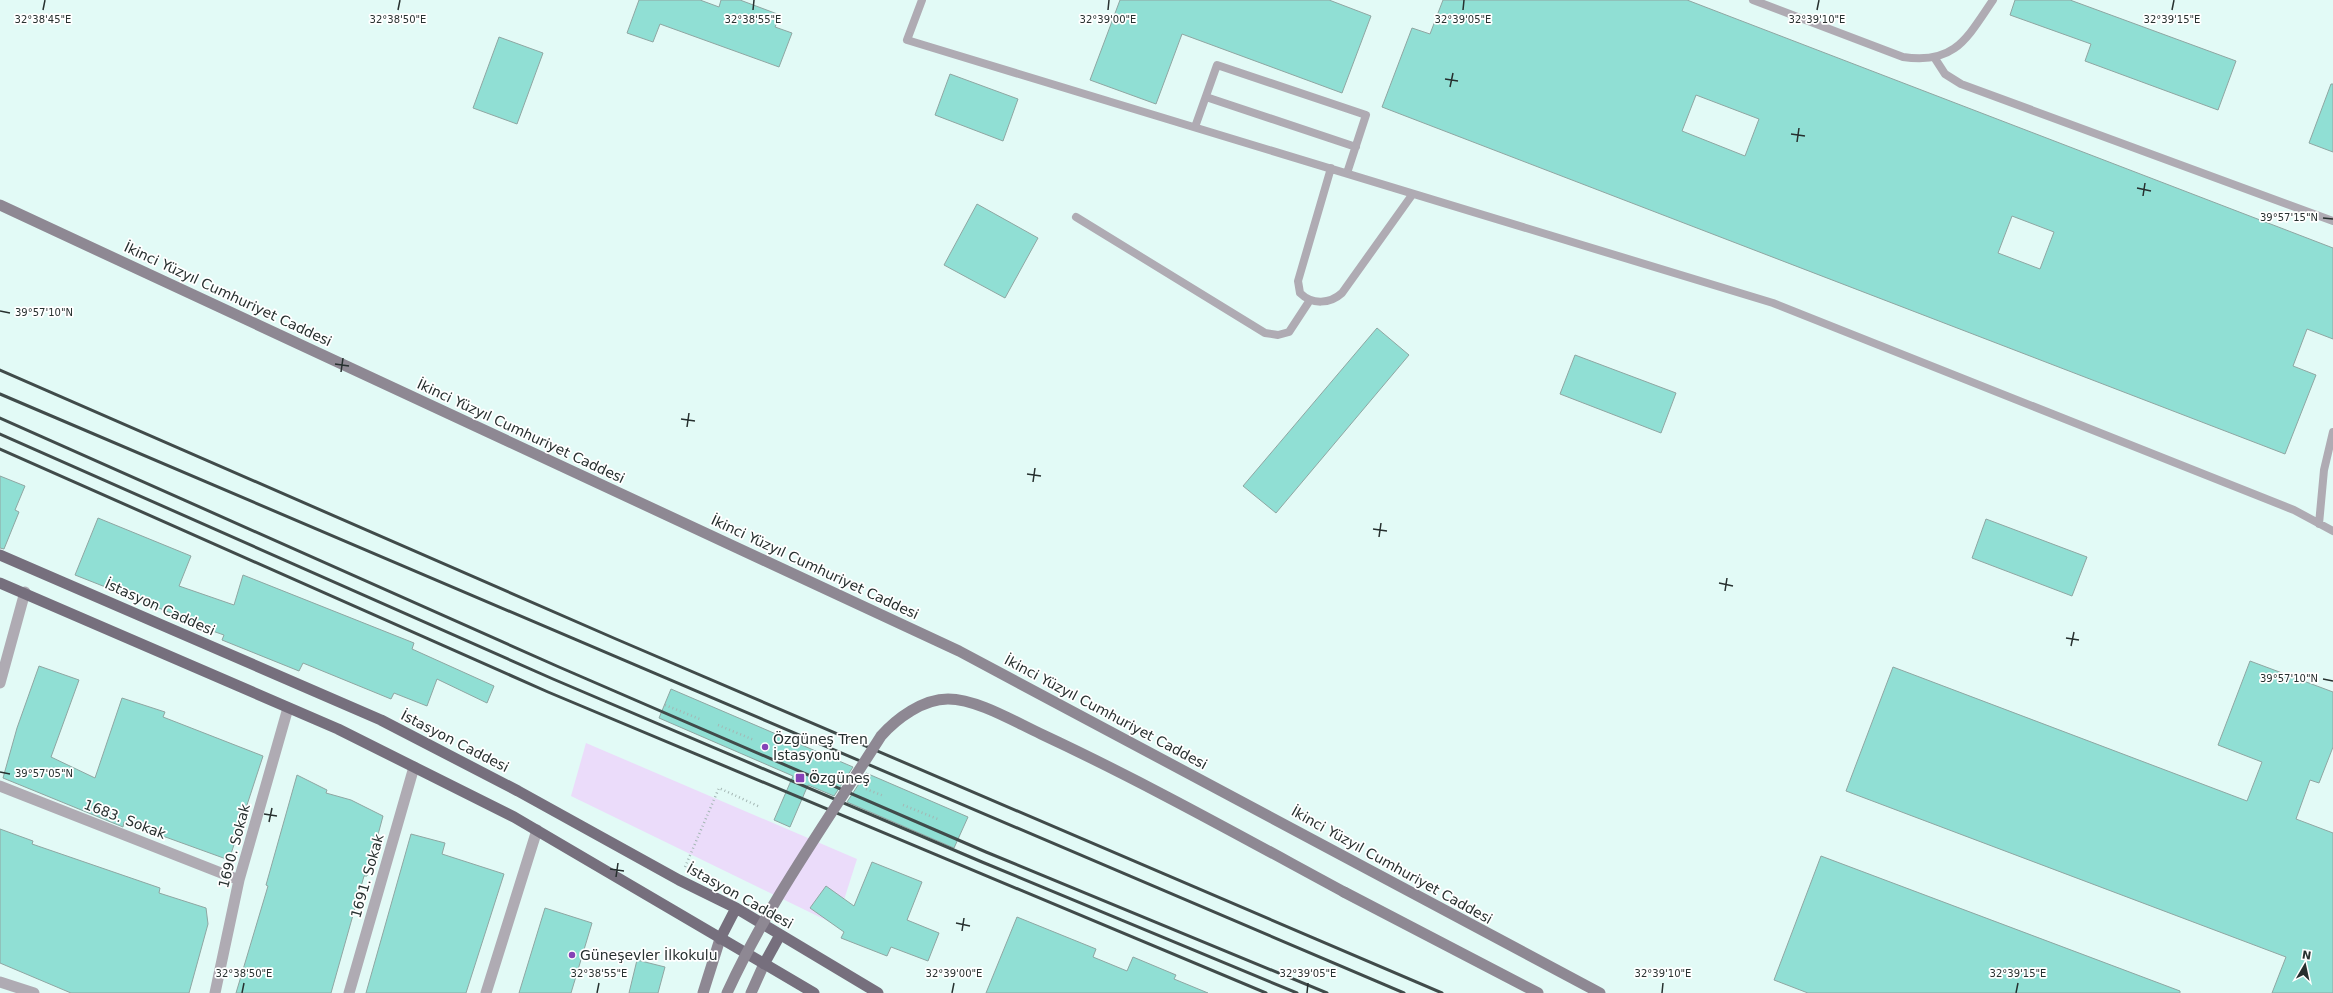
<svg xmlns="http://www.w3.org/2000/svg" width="2333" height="993" viewBox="0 0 2333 993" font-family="'DejaVu Sans',sans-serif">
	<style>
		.green { fill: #ebdcfa }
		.building { fill: #90dfd4; stroke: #8fa6a2; fill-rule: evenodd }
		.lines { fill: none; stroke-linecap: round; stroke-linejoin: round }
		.path { stroke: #a4b7b4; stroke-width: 2.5; stroke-dasharray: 1 3; stroke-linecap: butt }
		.service { stroke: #afabb3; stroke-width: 8 }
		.minor { stroke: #afabb3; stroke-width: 11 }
		.secondary { stroke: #8e8893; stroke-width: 11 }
		.primary { stroke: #766f7d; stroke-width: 11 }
		.rail { stroke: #404b4a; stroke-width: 3 }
		.secondary-bridge { stroke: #8e8893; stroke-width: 11 }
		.ticks { fill: none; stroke: #27302f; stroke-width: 1.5 }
		.poi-dot { fill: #8542b6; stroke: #fff; stroke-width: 1.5 }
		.labels { text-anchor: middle; stroke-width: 3.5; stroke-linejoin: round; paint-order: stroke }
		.street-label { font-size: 14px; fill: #27302f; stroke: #fff }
		.poi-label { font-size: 14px; fill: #27302f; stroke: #fff; text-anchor: start }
		.ticks-label { font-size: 10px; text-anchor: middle; fill: #27302f; stroke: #fff; stroke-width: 3.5; stroke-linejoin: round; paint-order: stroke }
	</style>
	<rect width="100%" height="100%" fill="#e2faf6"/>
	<path class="green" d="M586,743L857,859L836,925L571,796Z"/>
	<path class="building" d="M639,0H700L719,7L721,0H740L780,15L775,27L792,33L779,67L660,24L653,42L627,33Z
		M1120,0H1329L1371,16L1342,93L1182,34L1156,104L1090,80Z
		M1443,0H1687L2333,248V339L2307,329L2293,366L2316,375L2285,454L1382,107L1412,28L1430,34ZM1696,95L1759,119L1745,156L1682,131ZM2012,216L2054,232L2040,269L1998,253Z
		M2015,0H2070L2236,61L2218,110L2085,61L2091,44L2010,15Z
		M499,37L543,53L517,124L473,108Z
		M950,74L1018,99L1003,141L935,115Z
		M2331,84H2333V152L2309,143Z
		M977,204L1038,238L1005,298L944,265Z
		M1377,328L1409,355L1276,513L1243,486Z
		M1575,355L1676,393L1661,433L1560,394Z
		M0,476L25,486L15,510L19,512L4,549L0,548Z
		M98,518L191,556L179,586L234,605L243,575L414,643L412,649L494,686L487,703L437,679L427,706L394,693L391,699L303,663L299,671L222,640L224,635L178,619L179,616L75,575Z
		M1986,519L2087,557L2072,596L1972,558Z
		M2250,661L2333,692V747L2319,783L2310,780L2296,819L2333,833V993H2272L2286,957L1846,791L1893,667L2247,801L2262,762L2218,745Z
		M39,666L79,680L51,757L95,778L122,698L165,712L163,717L263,756L229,860L124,822L123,827L3,778L17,728Z
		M671,689L853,767L834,796L808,785L790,827L774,820L793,776L659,718Z
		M866,773L968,817L954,848L847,802Z
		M297,775L327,790L326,793L351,800L383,816L367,876H364L331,993H236L268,886L266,885Z
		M0,829L33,841L32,844L160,888L159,893L206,908L208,924L189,993H71L0,963Z
		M411,834L445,843L442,854L504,874L466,993H366Z
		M1821,856L2180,991V993H1808L1774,980Z
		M872,862L922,882L907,920L939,933L928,961L891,947L887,956L841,938L844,932L810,908L826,886L854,906Z
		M545,908L592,923L571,993H519Z
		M1017,917L1096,949L1093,957L1127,971L1133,957L1176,975L1174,979L1208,993H986Z
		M637,960L665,967L658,993H629Z"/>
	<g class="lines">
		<path class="path" d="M665,705L702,720
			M718,725L754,740
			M866,789L884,796
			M903,805L940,820
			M685,867L719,788L760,807"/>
		<path class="service" d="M922,0L907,40L1773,303L2294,510L2333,531
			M1753,0L1903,57C1955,65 1967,38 1993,0
			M1934,57L1945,74L1961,84L2333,221
			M1206,97L1356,147
			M1195,127L1217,65L1366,115L1347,173
			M1331,168L1298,281L1300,293C1312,305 1330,304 1342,293L1412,195
			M1076,217L1265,333L1278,335L1289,332L1310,300
			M2319,524L2324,470L2333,432"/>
		<path class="minor" d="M0,683L25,592
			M0,786L239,880
			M0,982L34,993
			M215,993L239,880L288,708
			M349,993L414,767
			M486,993L537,830"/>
		<path class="secondary" d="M0,205L959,651L1600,993
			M1344,892L1538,993
			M703,993L720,939
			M751,993L764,964"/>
		<path class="primary" d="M0,555L381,720L518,791L679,880L736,908L878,993
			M0,583L338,729L514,817L814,993
			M720,939L736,908
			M764,964L780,935"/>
		<path class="rail" d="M0,370L616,639L1442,993
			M0,394L1404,993
			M0,418L559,667L986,852L1327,993
			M0,434L553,679L982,862L1297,993
			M0,449L548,692L1266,993"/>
		<path class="secondary-bridge" d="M727,993C768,903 828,820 881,736C897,718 923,699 948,699C977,699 1015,722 1041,734C1144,782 1244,838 1344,892"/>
	</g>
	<path class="ticks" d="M43,10L45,0M398,10L400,0M753,10L754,0M1108,10L1109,0M1463,10L1464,0M1817,10L1819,0M2172,10L2174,0M1445,79L1458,81M1450,87L1453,73M1791,134L1805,136M1797,142L1799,128M2137,188L2151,191M2143,196L2145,183M2323,218L2333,219M0,311L10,313M335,364L349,366M341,372L343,358M681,419L695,421M687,427L689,413M1027,474L1041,476M1033,482L1035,468M1373,529L1387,531M1379,537L1381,523M1719,583L1733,586M1725,591L1727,578M2066,638L2079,640M2071,646L2074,632M2323,679L2333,681M0,772L10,774M264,814L277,816M269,822L272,808M610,869L624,871M616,877L618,863M956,923L970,926M962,931L964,918M242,993L244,983M597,993L599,983M952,993L954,983M1307,993L1308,983M1662,993L1663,983M2016,993L2018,983"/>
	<g class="poi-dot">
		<circle cx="765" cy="747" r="4"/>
		<rect x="795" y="773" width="10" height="10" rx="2"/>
		<circle cx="572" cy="955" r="4"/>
	</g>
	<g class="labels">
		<g class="street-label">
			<text transform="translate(228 294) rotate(25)" y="5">İkinci Yüzyıl Cumhuriyet Caddesi</text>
			<text transform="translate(521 431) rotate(25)" y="5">İkinci Yüzyıl Cumhuriyet Caddesi</text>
			<text transform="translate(815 567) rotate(25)" y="5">İkinci Yüzyıl Cumhuriyet Caddesi</text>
			<text transform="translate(160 607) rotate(24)" y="5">İstasyon Caddesi</text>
			<text transform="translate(1106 712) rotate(28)" y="5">İkinci Yüzyıl Cumhuriyet Caddesi</text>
			<text transform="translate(455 741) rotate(27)" y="5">İstasyon Caddesi</text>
			<text transform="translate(125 819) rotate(21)" y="5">1683. Sokak</text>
			<text transform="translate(234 846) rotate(-75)" y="5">1690. Sokak</text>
			<text transform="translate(1392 865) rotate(29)" y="5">İkinci Yüzyıl Cumhuriyet Caddesi</text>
			<text transform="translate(367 876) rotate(-74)" y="5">1691. Sokak</text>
			<text transform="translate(740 896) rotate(29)" y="5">İstasyon Caddesi</text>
		</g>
		<g class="poi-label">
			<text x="773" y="744">Özgüneş Tren<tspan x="773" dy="16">İstasyonu</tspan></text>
			<text x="809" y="783">Özgüneş</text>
			<text x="580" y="960">Güneşevler İlkokulu</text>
		</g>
	</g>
	<g class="ticks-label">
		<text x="43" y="23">32°38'45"E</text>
		<text x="398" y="23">32°38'50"E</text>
		<text x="753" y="23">32°38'55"E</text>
		<text x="1108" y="23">32°39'00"E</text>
		<text x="1463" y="23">32°39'05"E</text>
		<text x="1817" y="23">32°39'10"E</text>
		<text x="2172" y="23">32°39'15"E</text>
		<text x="2289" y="221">39°57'15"N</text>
		<text x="44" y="316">39°57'10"N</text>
		<text x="2289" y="682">39°57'10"N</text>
		<text x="44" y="777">39°57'05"N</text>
		<text x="244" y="977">32°38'50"E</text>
		<text x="599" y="977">32°38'55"E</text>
		<text x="954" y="977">32°39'00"E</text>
		<text x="1308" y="977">32°39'05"E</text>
		<text x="1663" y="977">32°39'10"E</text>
		<text x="2018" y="977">32°39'15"E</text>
	</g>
	<g transform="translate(2305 965) rotate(9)" stroke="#ffffff" stroke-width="3" paint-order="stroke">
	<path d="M0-3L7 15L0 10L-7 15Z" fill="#27302f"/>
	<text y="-6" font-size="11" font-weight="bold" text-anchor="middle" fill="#27302f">N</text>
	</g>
</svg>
